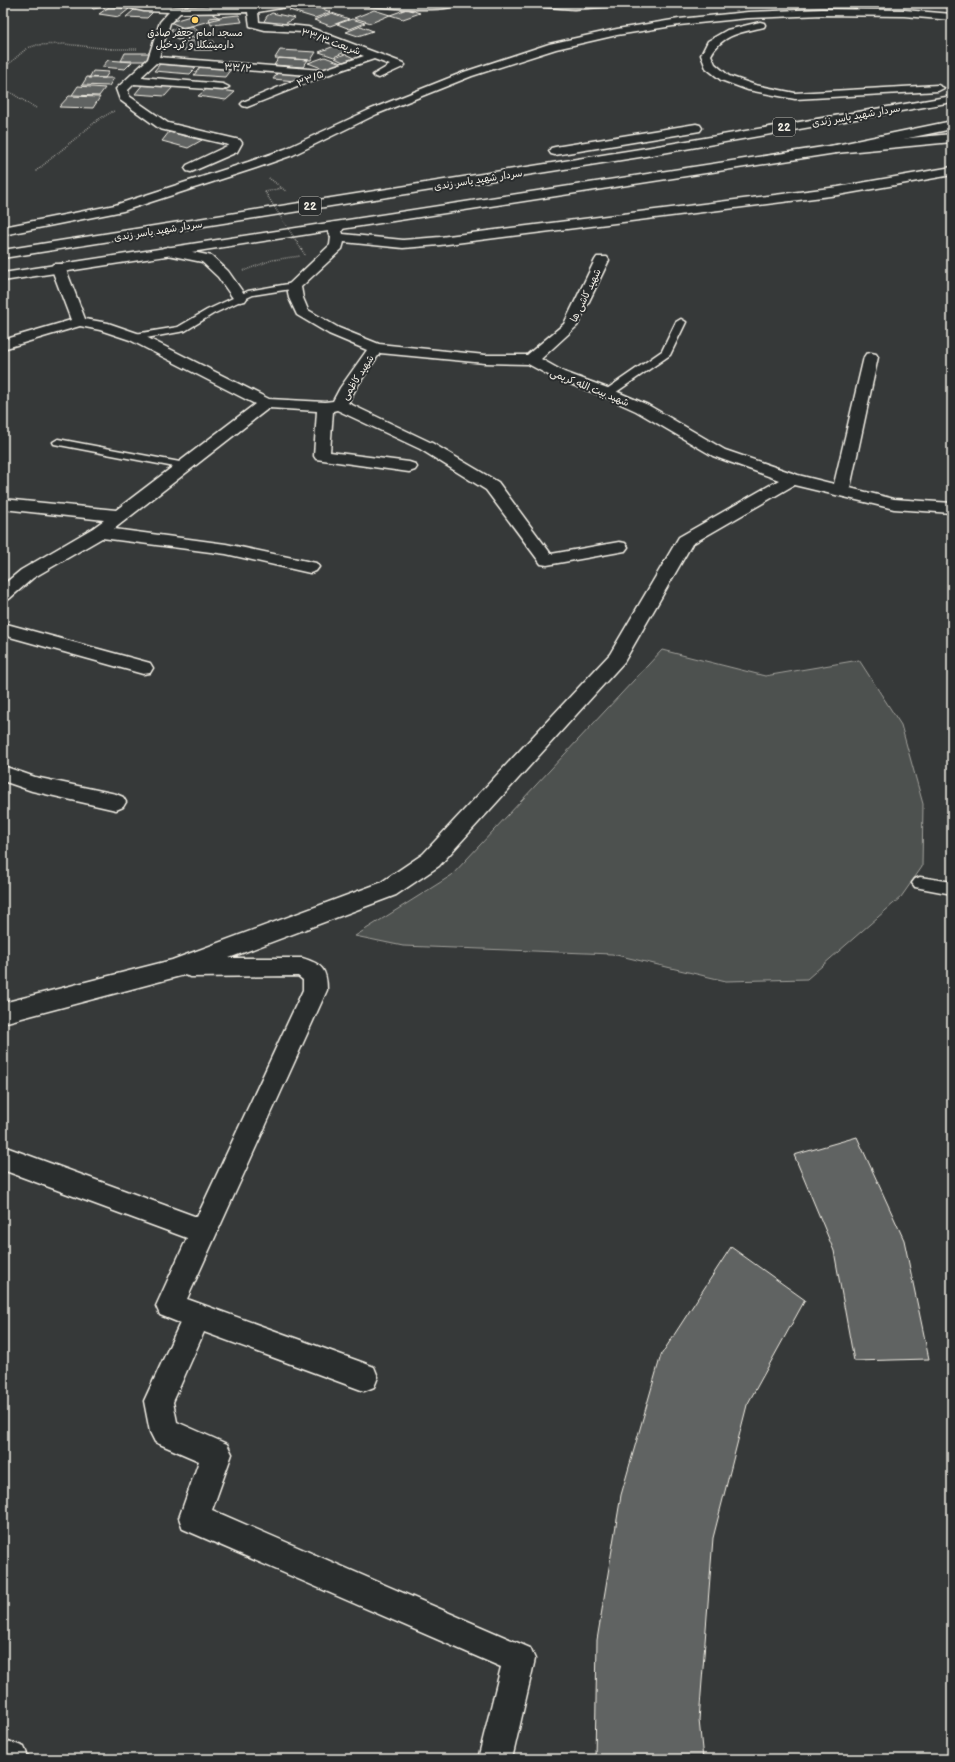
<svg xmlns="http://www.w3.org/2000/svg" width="955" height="1762" viewBox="0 0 955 1762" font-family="'Balsamiq Sans','Playpen Sans Arabic',sans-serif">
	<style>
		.green { fill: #4e514f; stroke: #a1a19c }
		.building { fill: #616362; stroke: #f4f1e8 }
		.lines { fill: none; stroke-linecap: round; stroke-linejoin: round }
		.service-casing { stroke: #f4f1e8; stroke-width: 3 }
		.minor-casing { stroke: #f4f1e8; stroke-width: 3 }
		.trunk-casing { stroke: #f4f1e8; stroke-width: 3 }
		.motorway-casing { stroke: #f4f1e8; stroke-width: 3 }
		.path { stroke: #f4f1e8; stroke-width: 1.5; stroke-dasharray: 0.5 1.5; stroke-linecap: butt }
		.service { fill: #2a2d2e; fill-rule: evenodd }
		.minor { fill: #2a2d2e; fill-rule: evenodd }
		.trunk { fill: #2a2d2e; fill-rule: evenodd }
		.motorway { fill: #2a2d2e; fill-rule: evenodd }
		.path-bridge { stroke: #f4f1e8; stroke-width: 1.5; stroke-dasharray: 0.5 1.5; stroke-linecap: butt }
		.poi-dot { fill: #ffd166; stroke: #2a2d2e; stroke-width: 1.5 }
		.labels { text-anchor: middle; stroke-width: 4; stroke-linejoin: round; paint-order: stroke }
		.far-poi-label { font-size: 10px; fill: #f4f1e8; stroke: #2a2d2e }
		.far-street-label { font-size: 10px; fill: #f4f1e8; stroke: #2a2d2e }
		.shield { fill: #2a2d2e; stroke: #b7b6b0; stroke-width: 1 }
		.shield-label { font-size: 11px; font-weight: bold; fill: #f4f1e8 }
	</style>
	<rect width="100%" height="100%" fill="#363939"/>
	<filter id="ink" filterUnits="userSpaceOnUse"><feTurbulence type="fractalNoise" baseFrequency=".025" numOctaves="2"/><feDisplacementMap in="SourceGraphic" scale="8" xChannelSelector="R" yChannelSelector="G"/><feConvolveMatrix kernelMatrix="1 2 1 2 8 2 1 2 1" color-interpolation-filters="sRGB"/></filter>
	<g filter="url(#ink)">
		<path class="green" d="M662,650L765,676L859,660L901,725L923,804L922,867L901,897L807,979L726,981L612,954L403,946L355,936L452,875Z"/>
		<path class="building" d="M87,3H101L105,7L93,9Z
			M187,3H217V5L187,6Z
			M305,3L331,12L315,18L289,10Z
			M310,3H333L325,8L309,4Z
			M109,7L129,9L119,17L99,14Z
			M407,9L420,13L403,19L390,15Z
			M134,10L154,11L147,18L126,17Z
			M374,10L390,15L371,23L354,18Z
			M207,11L220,18L184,28L170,22Z
			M272,13L295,18L281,26L263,23L267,16Z
			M332,13L349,19L330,26L314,20Z
			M239,15L242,22L211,25L209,18Z
			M352,19L365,23L350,29L337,24Z
			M192,26L204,36L177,40L171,29Z
			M361,26L373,31L358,36L346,32Z
			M183,41H214L212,50H181Z
			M337,45L351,49L334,57L319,52Z
			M280,50L316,52L311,60L275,58Z
			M125,53H153L149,61H121Z
			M345,54L354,58L343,62L335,58Z
			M325,57L341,63L324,69L308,63Z
			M279,58L308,60L303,67L274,65Z
			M108,60L132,62L125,69L102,67Z
			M160,64L197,67L190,74L154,71Z
			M200,67L231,69L225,77L194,75Z
			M93,71L109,72L105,78H89Z
			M279,71L302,73L296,81L273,79Z
			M87,77L105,78H114L109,86L82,85Z
			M143,84L173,87L165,96L135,94Z
			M78,86L105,88L99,96L72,95Z
			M208,88L235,92L226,100L198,96Z
			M69,96L100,97L93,108L59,107Z
			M169,132L202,140L188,148L162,141Z
			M857,1137L904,1240L929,1359L854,1361L834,1251L794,1155Z
			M731,1247L805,1300L747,1405L713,1538L699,1720L703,1759H595L597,1640L621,1495L661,1355Z"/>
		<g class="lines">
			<g class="service-casing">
				<path id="service" d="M294,283L299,286L297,288L253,295L213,314L185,331L135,340L130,337L135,334L178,327L207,310L248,291Z
					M681,319L686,322L670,355L612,395H604L603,393L604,391L662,351L676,322Z
					M58,439L185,463L191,466L185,469L54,444L53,442Z
					M920,877L952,882V894L915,887L912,883L915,879Z"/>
			</g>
			<g class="minor-casing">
				<path id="minor" d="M115,3L181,7L246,6L298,3L297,5L258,12L259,22L308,27L403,63L405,65L403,67L379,78L375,77L373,75L390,65L374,59L327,75L247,107L243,106L241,104L243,102L308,75L156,63L141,77L223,84L229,87L223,90L134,84L128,90L129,96L168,123L240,140L242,143L237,152L191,172L187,171L185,168L187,165L229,145L160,129L120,100L116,89L148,59L160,22L169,12L144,11L116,5ZM248,12L250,26L265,30L303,32L364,56L322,70L159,57L170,23L180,13Z
					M365,3H459C449,14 386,7 370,6Z
					M529,3H620L615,6L574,9L534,6Z
					M952,167V175L838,195L440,245L403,248L344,242L342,249L301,287L303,298L308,310L339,328L379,344L485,355H527L564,324L595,260L597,257H607L609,260L577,326L541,359L564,372L613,390L648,405L725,450L798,475L834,484L864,357L866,354L871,353L876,354L878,357L850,488L894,499L952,503V513L894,509L794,485L692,544L624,662L439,866L396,895L229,958H302C322,964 327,969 327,990L187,1299L364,1363L374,1367L378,1377L374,1387L364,1391L204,1332L173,1402L177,1422L227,1444L232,1454L212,1510L530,1648L535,1659L512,1759H478L501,1667L183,1529L179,1518L199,1461L155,1442L150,1432L144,1401L180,1323L160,1315L156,1306L187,1238L3,1170V1146L197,1217L303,990V980L298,976L191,977L184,975L3,1023V1003L172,960L380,883L423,854L610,654L679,537L779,480L713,456L636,411L603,396L554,378L528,364L485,363L380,353L356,388L348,403L432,443L498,482L551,554L619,542L625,543L628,547L625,551L547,565L541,564L486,490L420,449L337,410L333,411L330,452L409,462L415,464L417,467L415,470L409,472L316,459L314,456L317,411L269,408L114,529L226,544L316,563L319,567L316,571L310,573L226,554L102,538L33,578L9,599L3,601V585L21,570L93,528L104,520L3,509V499L116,510L255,404L130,340L100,330L80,326L3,349V340L71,320L51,267L53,264H63L65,267L85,319L108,323L140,334L269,399L325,402L333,401L340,388L367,350L329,334L297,315L289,298L287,286L330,245L331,237L328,231L333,223H343L345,226L342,231L343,234L403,240L440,237L838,187Z
					M168,247L212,256L228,271L247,298L245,301L240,302L235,301L218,277L202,262L163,254L161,251L163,248Z
					M3,623L150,663L153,668L150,673L143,674L3,635Z
					M3,766L35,777L116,794L123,797L126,802L123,807L116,810L32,791L3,781Z
					M3,1739L24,1747L29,1759H3Z"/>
			</g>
			<g class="trunk-casing">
				<path id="trunk" d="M952,96V102L640,157L3,258V250L640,149Z
					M952,121V129L836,153L3,281V273L836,145Z
					M696,124L700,125L702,128L700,131L555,155L551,154L549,151L551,148L555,147Z"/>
			</g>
			<g class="motorway-casing">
				<path id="motorway" d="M822,9L904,10L952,14V20L904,16L822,15L748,18L679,25L617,35L556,49L472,76L377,114L293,155L256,168L123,211L3,235V227L115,205L248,162L285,149L369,110L464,72L549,44L617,29L679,19L748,12Z
					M760,22L764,23L765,25L764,27C743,32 722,34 711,55L715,64L729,76L755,85L795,93L938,85L944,88L938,91L795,99L748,90L721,80L706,68L701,55L708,41L727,30Z
					M952,134V142L836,153L832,152L830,149L832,146L836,145Z"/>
			</g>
			<path class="path" d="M3,69L27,48L37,45L64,44L112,49H138
				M3,88L36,108
				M36,171L99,119L114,111
				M269,178L287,192
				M265,192L282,188
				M243,271L272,260L300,256"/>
			<use href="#service" class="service"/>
			<use href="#minor" class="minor"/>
			<use href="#trunk" class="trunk"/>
			<use href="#motorway" class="motorway"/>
			<path class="path-bridge" d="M265,192L305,255"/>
		</g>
	</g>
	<circle class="poi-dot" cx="195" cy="20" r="4"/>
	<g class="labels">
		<g class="far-poi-label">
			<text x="195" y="36">مسجد امام جعفر صادق<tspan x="195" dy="12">دارمیشکلا و کردخیل</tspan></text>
		</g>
		<g class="far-street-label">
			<text transform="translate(331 41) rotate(19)" y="4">شریعت ۳۳/۳</text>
			<text transform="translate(238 67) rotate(4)" y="4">۳۳/۲</text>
			<text transform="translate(310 78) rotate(-22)" y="4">۳۳/۵</text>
			<text transform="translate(856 115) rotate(-10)" y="4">سردار شهید یاسر زندی</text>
			<text transform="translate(478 179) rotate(-9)" y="4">سردار شهید یاسر زندی</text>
			<text transform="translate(158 230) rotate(-9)" y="4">سردار شهید یاسر زندی</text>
			<text transform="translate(585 295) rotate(-64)" y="4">شهید کاشی ها</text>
			<text transform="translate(357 377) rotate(-57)" y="4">شهید کاظمی</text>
			<text transform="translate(590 387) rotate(22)" y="4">شهید بیت الله کریمی</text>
		</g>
		<g class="shield">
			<rect x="773" y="118" width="22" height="18" rx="3"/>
			<rect x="299" y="197" width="22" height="18" rx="3"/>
		</g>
		<g class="shield-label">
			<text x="784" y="131">22</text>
			<text x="310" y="210">22</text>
		</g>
	</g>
	<rect width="955" height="1762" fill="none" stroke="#2a2d2e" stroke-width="16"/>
	<rect x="8" y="8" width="939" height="1746" fill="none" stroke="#f4f1e8" stroke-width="1.5" filter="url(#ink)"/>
</svg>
